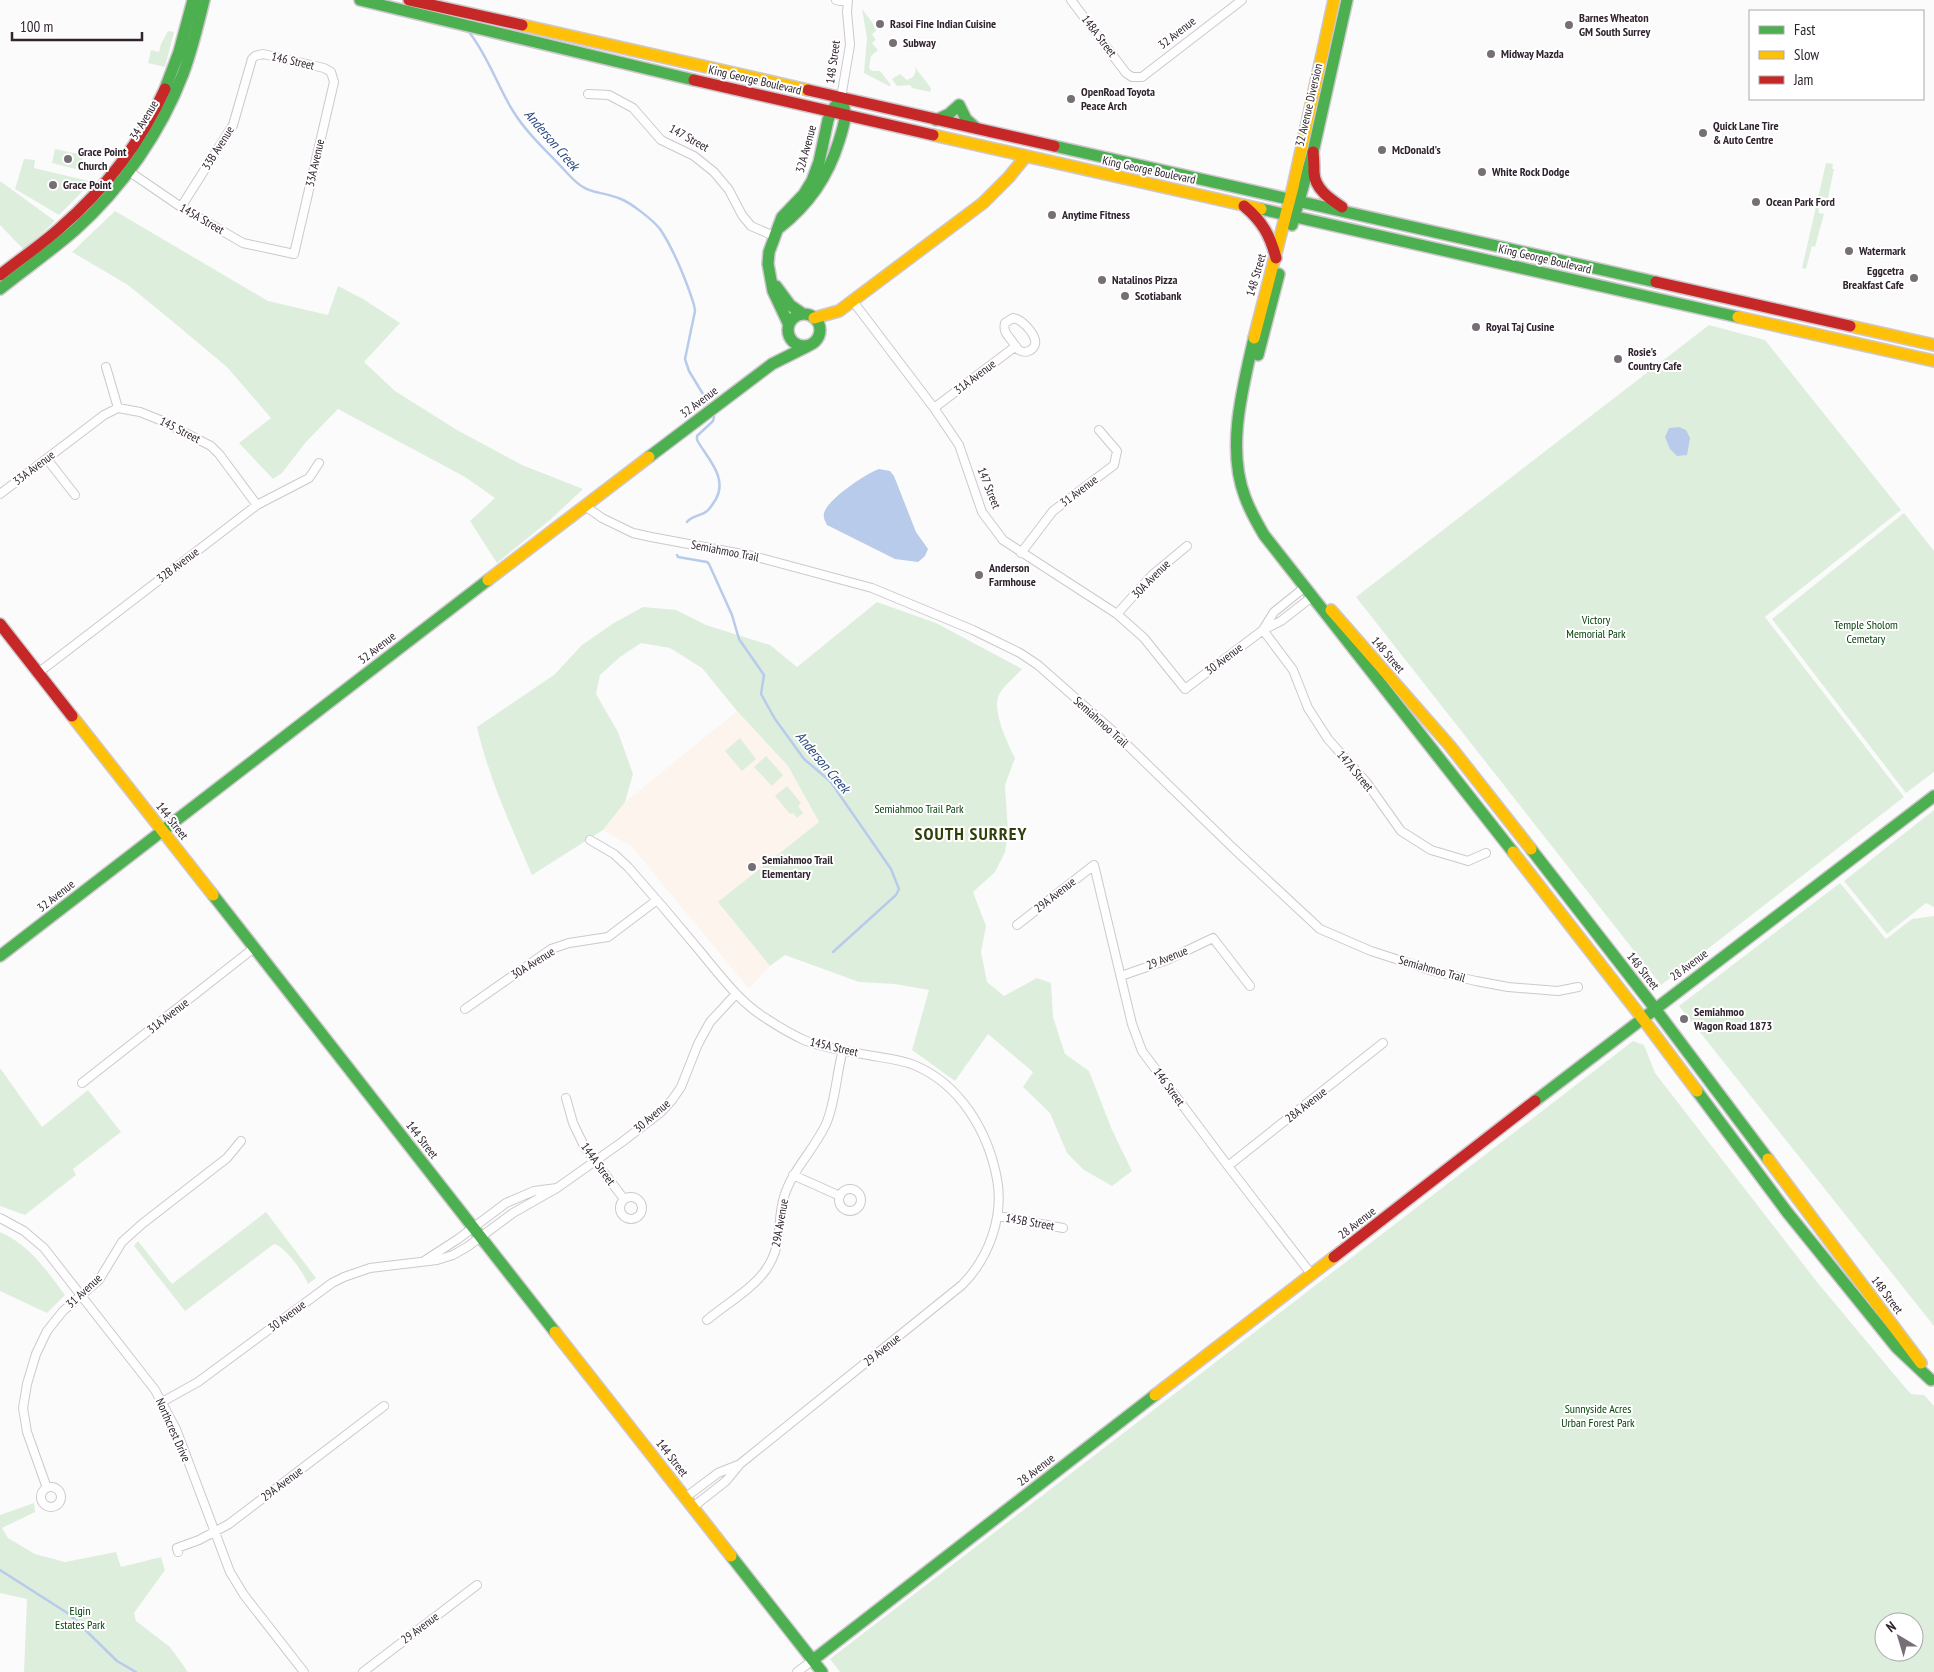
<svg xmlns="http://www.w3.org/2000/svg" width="1934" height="1672" viewBox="0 0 1934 1672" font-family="'PT Sans Narrow',sans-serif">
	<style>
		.education { fill: #fdf4ed }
		.green { fill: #deeedd; fill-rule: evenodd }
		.water { fill: #b8cbeb }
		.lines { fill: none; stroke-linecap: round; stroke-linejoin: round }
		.stream { stroke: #b8cbeb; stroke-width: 2.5 }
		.street-casing { stroke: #cec8ce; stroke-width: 10 }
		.fast-casing { stroke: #cec8ce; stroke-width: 14 }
		.slow-casing { stroke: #cec8ce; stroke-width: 14 }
		.jam-casing { stroke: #cec8ce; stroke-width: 14 }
		.street { stroke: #fefefe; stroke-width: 8 }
		.fast { stroke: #4caf50; stroke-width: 11 }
		.slow { stroke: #ffc107; stroke-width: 11 }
		.jam { stroke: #c62828; stroke-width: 11 }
		.poi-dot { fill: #776f76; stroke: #fff; stroke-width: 2 }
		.labels { text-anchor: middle; stroke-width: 4; stroke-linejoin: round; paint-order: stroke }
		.poi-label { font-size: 12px; font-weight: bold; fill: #30242f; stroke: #fff; text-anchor: start }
		.street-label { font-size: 12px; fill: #30242f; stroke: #fff }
		.park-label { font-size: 12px; fill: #07420b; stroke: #fff }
		.water-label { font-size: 14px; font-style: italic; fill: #294880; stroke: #fff }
		.district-label { font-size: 18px; font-weight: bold; letter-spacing: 1px; fill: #304008; stroke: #fff }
	</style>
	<rect width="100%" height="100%" fill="#fbfbfb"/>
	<path class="education" d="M737,711L788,766L819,822L870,886L770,966L749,989L632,847L603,830L625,802Z"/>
	<path class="green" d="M862,9L872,22L876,31L872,34L876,40L872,43L878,50L871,56L869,68L872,71H880L891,85L889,86L864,73L867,38Z
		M168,31L174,32L165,67L148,63L151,50L159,52L161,44Z
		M914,66L931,88L930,92L912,88L910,85L897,86L892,79L900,74L907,80L913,77L916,71Z
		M55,149L83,155L80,170L52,163Z
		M24,159L35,160L34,168L89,181L96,178L59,215L15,189Z
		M1826,163L1833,164L1832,169H1834L1828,198L1822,197L1818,205L1819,213L1824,214L1815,247L1812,246L1806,269L1802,268Z
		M0,181L55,221L24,250L0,225Z
		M115,211L268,301L328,315L338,286L363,299L400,323L364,362L395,391L457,430L522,465L583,489L551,519L497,563L470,521L495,498L465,477L338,409L306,442L282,473L273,479L239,443L271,418L227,367L166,316L128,285L72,252Z
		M1709,325L1765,340L1901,510L1765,617L1904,797L1661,985L1356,597Z
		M1904,513L1934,551V772L1906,793L1772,619Z
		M877,602L936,623L1022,669C1015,677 1005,685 1000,693C990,708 1008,744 1015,758L1005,785L1008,832L1005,852L995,872L973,892L986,926L981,952L987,982L1004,996L1037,978L1051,983L1053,1017L1065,1054L1089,1071L1112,1130L1132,1171L1112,1186L1084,1170L1067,1153L1050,1113L1023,1087L1033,1072L988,1034L955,1081L912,1050L929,990L895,984L859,982L785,955L770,966L718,902L819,822L788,766L737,711L702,668L670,648L641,643L620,657L600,675L596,694L618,732L633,774L625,802L603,830L532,875C511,826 489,779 477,727L554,675L582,645L614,623L643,607L676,610L706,625L770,645L797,667Z
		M740,738L756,759L742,771L725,751Z
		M766,756L783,775L772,786L754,767Z
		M787,786L801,803L798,806L803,813L797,818L793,813L790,814L775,796Z
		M1934,810V907L1926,903L1887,934L1844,881Z
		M1840,883L1886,939L1912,919L1934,916V1326L1679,1006Z
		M1633,1041L1644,1045L1655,1073L1817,1282L1903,1385L1911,1394L1924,1395L1934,1406V1672H840L830,1659ZM1884,1622H1914V1652H1884Z
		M0,1068L42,1127L88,1090L121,1132L73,1169L76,1175L25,1215L0,1206Z
		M266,1212L316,1278L308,1284C303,1272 286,1247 274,1244L185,1311L134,1246L138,1241L172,1284Z
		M0,1232C29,1244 47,1271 65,1295L47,1313L0,1291Z
		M34,1503L35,1512L2,1528L8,1538L35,1554L65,1562L116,1552L121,1567L161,1557L165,1570L134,1613L136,1621L170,1647L188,1672H24L27,1599L0,1593V1515Z"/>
	<path class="water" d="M1679,427L1686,430L1690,438L1687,455L1677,456L1670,449L1665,437L1669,428Z
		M879,469L890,471L894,476L916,532L928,549L925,556L918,562L895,559L827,525C825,521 823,517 824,513C828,499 865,474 879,469Z"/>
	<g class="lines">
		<path class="stream" d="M469,32C488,56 497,85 513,111C527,134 550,154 568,174C589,197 596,189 621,199C631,203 653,220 660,229C673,248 687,282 694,305L695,311L685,359L689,371L706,399
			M687,522C691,516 701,516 707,511C711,508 713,503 716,499C728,477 707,458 697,440V436L713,421L714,417
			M677,555L678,557L707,562L709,564L732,615L739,639L764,675L761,694L775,719L804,759L830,781L891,869L899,889L896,895L833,952
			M0,1570L69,1614L117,1661L136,1672"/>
		<g class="street-casing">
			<path id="street" d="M836,0L840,1L846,0
				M1071,0L1126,73L1132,77H1142L1242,0
				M588,94L609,95L633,108L661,140L694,156L714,172L729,190L742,215L751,226L774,236
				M841,98L850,45L847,12L848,0
				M124,168L181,207L243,243L294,254L334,82L331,72L324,68L263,54L255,56L252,59L233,125L181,207
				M852,300L934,408L959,445L982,512L1003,540L1117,614L1144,638L1185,689L1263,630L1281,621L1313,596
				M1013,318C1022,319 1033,332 1035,340C1037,349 1026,355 1019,350C1016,348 1014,344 1012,341C1007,335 1003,331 1005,323Z
				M106,367L118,408
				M934,408L1016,346
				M47,459L75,495
				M0,494L104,415L118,408L140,412L160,420L211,446L219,454L257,505
				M585,506L602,518L633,533L651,537L753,556L872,588L973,630L1020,653L1038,665L1114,732L1232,847L1320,929L1371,951L1433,971L1476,981L1508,987L1558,991L1578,987
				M1021,553L1053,511L1114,465L1117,451L1099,430
				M1117,614L1152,575L1187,546
				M1264,628L1274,612L1305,587
				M1263,630L1293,670L1308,708L1328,739L1367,783L1401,831L1431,850L1468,861L1486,853
				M38,673L257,505L309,478L319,463
				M590,840L614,854L628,867C652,894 676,922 699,950C720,975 739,1002 767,1019C779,1027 791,1034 804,1040C822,1048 853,1052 873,1056C886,1058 902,1060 914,1065C960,1084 988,1131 997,1179C1004,1216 989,1258 962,1285L740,1464L726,1481L693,1507
				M1017,925L1094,865L1132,1024L1142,1051L1228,1166L1312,1275
				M1121,976L1167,960L1213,938L1250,986
				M465,1009L551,949L569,943L608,937L657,900
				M82,1083L254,948
				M566,1098L573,1123L585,1148L624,1199
				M1228,1166L1383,1043
				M793,1175L840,1196
				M557,1188L622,1142L661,1112L672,1100L681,1087L698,1044L710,1022L735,995
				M839 1200a11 11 0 1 1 22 0a11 11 0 1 1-22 0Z
				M620 1208a11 11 0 1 1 22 0a11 11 0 1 1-22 0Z
				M998,1216L1063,1228
				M0,1218L24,1231L44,1248L155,1390L176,1429L230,1572L244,1595L304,1672
				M707,1320C725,1305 752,1289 765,1271C784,1245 776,1223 784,1197C792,1170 814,1150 826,1124C836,1101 836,1074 843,1050
				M162,1402L198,1382L332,1283L344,1277L370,1268L437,1260L453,1255L467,1247L513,1213L557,1188L534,1191L506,1203L458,1239L424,1261
				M41 1497a10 10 0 1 1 20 0a10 10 0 1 1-20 0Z
				M47,1488L27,1432L23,1408L27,1384L36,1354L47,1331L63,1311L99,1280L122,1242L142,1224L227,1158L241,1141
				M686,1497L718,1473L738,1465
				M178,1552L177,1548L199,1540L229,1524L384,1406
				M363,1672L477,1585
				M797,1672L813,1660"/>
		</g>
		<g class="fast-casing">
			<path id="fast" d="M360,0L694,80
				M165,89L179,52L193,0
				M936,120L949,114L959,105L966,119L976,128
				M1054,146L1656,282
				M1261,209L1738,317
				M1292,225L1313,152L1347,0
				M779,228C809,204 828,177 839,141C842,130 847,119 844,107
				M776,286L790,305L803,314
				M0,289C25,269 51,251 75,230C122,188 161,132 183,74C192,50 198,25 204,0
				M788 330a16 16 0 1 1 32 0a16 16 0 1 1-32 0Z
				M789,325L773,291L768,264L769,252L782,217L804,194L812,181L819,162L828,120L831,112L841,98
				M1254,338C1243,387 1226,448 1245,497C1250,511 1257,523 1264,535L1513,852
				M1258,355L1279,274
				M649,457L772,364L808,346
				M1531,849L1650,1002L1768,1159
				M213,895L555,1332
				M0,956L488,580
				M1697,1091L1787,1212L1897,1348L1931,1380
				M1535,1101L1934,796
				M731,1556L822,1672
				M813,1660L1155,1395"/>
		</g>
		<g class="slow-casing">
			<path id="slow" d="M522,25L808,90
				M933,135L1261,209
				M1738,317L1934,361
				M814,318L839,311L983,203L1009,177L1026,156
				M1850,326L1934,345
				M1254,338L1293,187L1334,0
				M488,580L649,457
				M1331,610L1450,746L1531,849
				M72,716L213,895
				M1513,852L1643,1019L1697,1091
				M1768,1159L1921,1363
				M555,1332L731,1556
				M1155,1395L1334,1257"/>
		</g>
		<g class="jam-casing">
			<path id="jam" d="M409,0L522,25
				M694,80L933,135
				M808,90L1054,146
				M1313,152C1314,159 1314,166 1314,173C1315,189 1330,199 1342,207
				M1244,206C1262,221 1270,235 1276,258
				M0,275C20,259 41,245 60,228C104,190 141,142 165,89
				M1656,282L1850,326
				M0,624L72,716
				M1334,1257L1535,1101"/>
		</g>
		<use href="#street" class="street"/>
		<use href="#fast" class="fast"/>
		<use href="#slow" class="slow"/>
		<use href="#jam" class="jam"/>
	</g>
	<g class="poi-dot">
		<circle cx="880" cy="24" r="5"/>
		<circle cx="1569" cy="25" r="5"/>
		<circle cx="893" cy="43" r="5"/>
		<circle cx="1491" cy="54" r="5"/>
		<circle cx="1071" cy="99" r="5"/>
		<circle cx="1703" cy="133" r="5"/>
		<circle cx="1382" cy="150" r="5"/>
		<circle cx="68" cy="159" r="5"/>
		<circle cx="1482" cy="172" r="5"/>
		<circle cx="53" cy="185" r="5"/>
		<circle cx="1756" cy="202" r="5"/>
		<circle cx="1052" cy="215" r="5"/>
		<circle cx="1849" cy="251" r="5"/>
		<circle cx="1914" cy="278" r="5"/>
		<circle cx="1102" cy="280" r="5"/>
		<circle cx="1125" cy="296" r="5"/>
		<circle cx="1476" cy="327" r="5"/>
		<circle cx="1618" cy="359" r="5"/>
		<circle cx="979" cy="575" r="5"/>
		<circle cx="752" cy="867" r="5"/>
		<circle cx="1684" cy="1019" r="5"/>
	</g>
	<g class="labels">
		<g class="poi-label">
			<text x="1579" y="22">Barnes Wheaton<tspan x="1579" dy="14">GM South Surrey</tspan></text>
			<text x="890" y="28">Rasoi Fine Indian Cuisine</text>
			<text x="903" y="47">Subway</text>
			<text x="1501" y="58">Midway Mazda</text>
			<text x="1081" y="96">OpenRoad Toyota<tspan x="1081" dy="14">Peace Arch</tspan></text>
			<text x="1713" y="130">Quick Lane Tire<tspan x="1713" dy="14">&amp; Auto Centre</tspan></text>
			<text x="1392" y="154">McDonald's</text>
			<text x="78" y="156">Grace Point<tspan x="78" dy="14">Church</tspan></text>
			<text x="1492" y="176">White Rock Dodge</text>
			<text x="63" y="189">Grace Point</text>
			<text x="1766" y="206">Ocean Park Ford</text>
			<text x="1062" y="219">Anytime Fitness</text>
			<text x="1859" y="255">Watermark</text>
			<text x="1904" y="275" text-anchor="end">Eggcetra<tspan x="1904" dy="14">Breakfast Cafe</tspan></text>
			<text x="1112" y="284">Natalinos Pizza</text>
			<text x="1135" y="300">Scotiabank</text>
			<text x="1486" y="331">Royal Taj Cusine</text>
			<text x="1628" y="356">Rosie's<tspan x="1628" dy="14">Country Cafe</tspan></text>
			<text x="989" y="572">Anderson<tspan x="989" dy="14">Farmhouse</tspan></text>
			<text x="762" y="864">Semiahmoo Trail<tspan x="762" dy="14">Elementary</tspan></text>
			<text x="1694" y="1016">Semiahmoo<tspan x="1694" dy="14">Wagon Road 1873</tspan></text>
		</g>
		<g class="street-label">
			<text transform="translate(1177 33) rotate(-38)" y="4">32 Avenue</text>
			<text transform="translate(1099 36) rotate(53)" y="4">148A Street</text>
			<text transform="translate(293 61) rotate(13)" y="4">146 Street</text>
			<text transform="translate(833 62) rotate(-82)" y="4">148 Street</text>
			<text transform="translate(755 80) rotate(13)" y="4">King George Boulevard</text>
			<text transform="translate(1309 105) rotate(-77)" y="4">32 Avenue Diversion</text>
			<text transform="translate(144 120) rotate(-59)" y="4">34 Avenue</text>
			<text transform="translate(689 138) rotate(29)" y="4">147 Street</text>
			<text transform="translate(218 148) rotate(-58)" y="4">33B Avenue</text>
			<text transform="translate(806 149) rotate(-75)" y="4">32A Avenue</text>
			<text transform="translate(315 163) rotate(-77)" y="4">33A Avenue</text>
			<text transform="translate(1149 170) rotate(12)" y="4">King George Boulevard</text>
			<text transform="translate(202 219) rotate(30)" y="4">145A Street</text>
			<text transform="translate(1545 259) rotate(13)" y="4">King George Boulevard</text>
			<text transform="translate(1256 275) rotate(-74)" y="4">148 Street</text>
			<text transform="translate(975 377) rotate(-37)" y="4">31A Avenue</text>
			<text transform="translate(699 402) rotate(-37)" y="4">32 Avenue</text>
			<text transform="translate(180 430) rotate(27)" y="4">145 Street</text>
			<text transform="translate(34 468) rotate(-37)" y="4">33A Avenue</text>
			<text transform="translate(989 488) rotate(68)" y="4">147 Street</text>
			<text transform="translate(1079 491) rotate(-37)" y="4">31 Avenue</text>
			<text transform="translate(725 551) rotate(11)" y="4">Semiahmoo Trail</text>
			<text transform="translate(178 565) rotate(-37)" y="4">32B Avenue</text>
			<text transform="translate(1151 579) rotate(-45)" y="4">30A Avenue</text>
			<text transform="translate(377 648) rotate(-38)" y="4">32 Avenue</text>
			<text transform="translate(1388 655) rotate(49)" y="4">148 Street</text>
			<text transform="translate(1224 659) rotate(-37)" y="4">30 Avenue</text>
			<text transform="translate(1101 722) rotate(42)" y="4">Semiahmoo Trail</text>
			<text transform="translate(1355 771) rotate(50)" y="4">147A Street</text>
			<text transform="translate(172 821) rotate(52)" y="4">144 Street</text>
			<text transform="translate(1055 895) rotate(-38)" y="4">29A Avenue</text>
			<text transform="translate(56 896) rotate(-38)" y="4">32 Avenue</text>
			<text transform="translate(1167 958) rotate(-22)" y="4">29 Avenue</text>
			<text transform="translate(533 963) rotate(-32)" y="4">30A Avenue</text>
			<text transform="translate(1689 965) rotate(-37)" y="4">28 Avenue</text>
			<text transform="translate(1432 969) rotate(16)" y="4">Semiahmoo Trail</text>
			<text transform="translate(1643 971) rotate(52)" y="4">148 Street</text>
			<text transform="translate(168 1016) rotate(-38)" y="4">31A Avenue</text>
			<text transform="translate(834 1047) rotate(13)" y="4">145A Street</text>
			<text transform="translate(1169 1087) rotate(54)" y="4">146 Street</text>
			<text transform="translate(1306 1105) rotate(-38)" y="4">28A Avenue</text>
			<text transform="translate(652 1116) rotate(-41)" y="4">30 Avenue</text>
			<text transform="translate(422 1140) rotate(52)" y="4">144 Street</text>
			<text transform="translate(598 1164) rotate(54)" y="4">144A Street</text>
			<text transform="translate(1030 1222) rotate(10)" y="4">145B Street</text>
			<text transform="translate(780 1223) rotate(-80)" y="4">29A Avenue</text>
			<text transform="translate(1357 1223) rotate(-38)" y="4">28 Avenue</text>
			<text transform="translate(84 1291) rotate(-43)" y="4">31 Avenue</text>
			<text transform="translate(1887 1295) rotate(53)" y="4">148 Street</text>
			<text transform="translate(287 1316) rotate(-37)" y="4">30 Avenue</text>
			<text transform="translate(882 1350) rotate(-39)" y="4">29 Avenue</text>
			<text transform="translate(173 1430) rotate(66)" y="4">Northcrest Drive</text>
			<text transform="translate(672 1458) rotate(52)" y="4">144 Street</text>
			<text transform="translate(1036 1470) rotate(-38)" y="4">28 Avenue</text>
			<text transform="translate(282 1484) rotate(-37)" y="4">29A Avenue</text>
			<text transform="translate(420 1628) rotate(-37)" y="4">29 Avenue</text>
		</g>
		<g class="park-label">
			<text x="1596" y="624">Victory<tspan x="1596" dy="14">Memorial Park</tspan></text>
			<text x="1866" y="629">Temple Sholom<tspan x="1866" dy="14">Cemetary</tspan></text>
			<text x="919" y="813">Semiahmoo Trail Park</text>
			<text x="1598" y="1413">Sunnyside Acres<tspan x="1598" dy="14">Urban Forest Park</tspan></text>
			<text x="80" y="1615">Elgin<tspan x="80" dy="14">Estates Park</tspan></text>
		</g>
		<g class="water-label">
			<text transform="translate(552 140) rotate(49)" y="5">Anderson Creek</text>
			<text transform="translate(823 762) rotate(50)" y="5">Anderson Creek</text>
		</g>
		<g class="district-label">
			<text x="971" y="840">SOUTH SURREY</text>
		</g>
	</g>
	<rect x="1749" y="10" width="175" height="90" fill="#ffffff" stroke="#aca7ac"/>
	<rect x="1759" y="26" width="25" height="8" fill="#4caf50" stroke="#aca7ac"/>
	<text x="1794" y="35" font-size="15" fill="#30242f">Fast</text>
	<rect x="1759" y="51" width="25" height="8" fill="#ffc107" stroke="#aca7ac"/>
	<text x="1794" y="60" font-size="15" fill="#30242f">Slow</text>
	<rect x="1759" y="76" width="25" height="8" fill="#c62828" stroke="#aca7ac"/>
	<text x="1794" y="85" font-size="15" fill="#30242f">Jam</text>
	<g transform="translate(1899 1637) rotate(322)"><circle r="24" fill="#ffffff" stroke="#aca7ac"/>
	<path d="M0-4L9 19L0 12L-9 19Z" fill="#776f76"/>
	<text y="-8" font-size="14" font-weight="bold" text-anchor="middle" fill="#30242f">N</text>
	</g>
	<path d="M12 32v8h130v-8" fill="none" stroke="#30242f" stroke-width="2.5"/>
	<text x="20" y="32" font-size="15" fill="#30242f" stroke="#ffffff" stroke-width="4" paint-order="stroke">100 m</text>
</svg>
